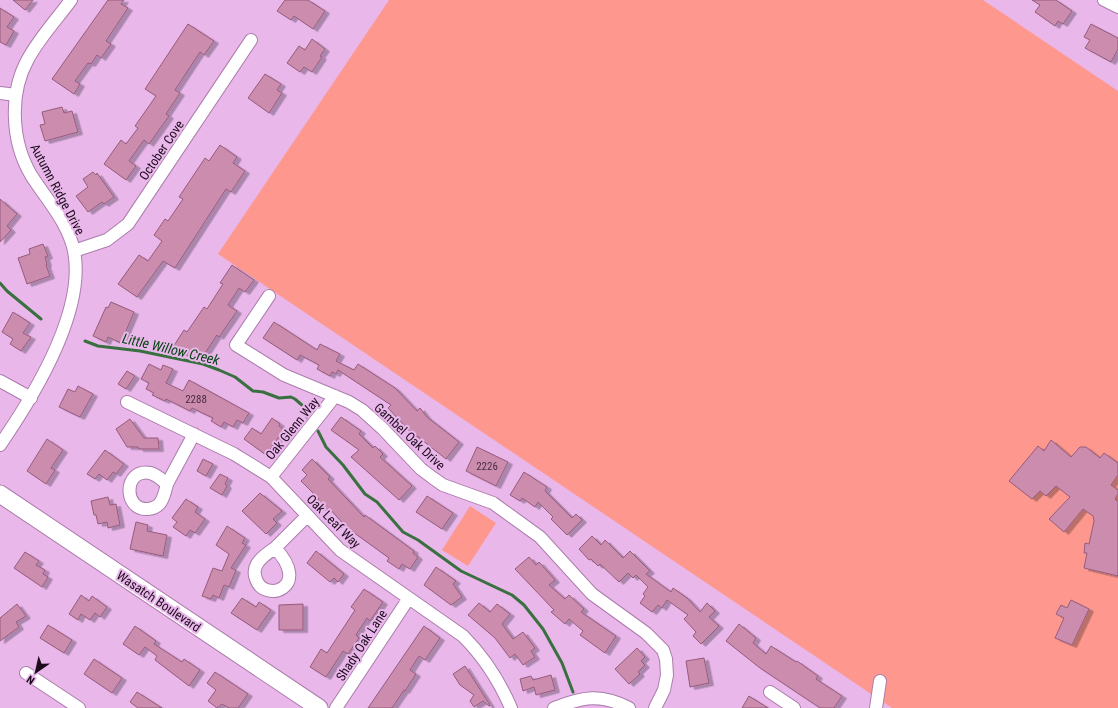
<svg xmlns="http://www.w3.org/2000/svg" width="1118" height="708" viewBox="0 0 1118 708" font-family="'Roboto Condensed',sans-serif">
	<style>
		.green { fill: #fe988f }
		.lines { fill: none; stroke-linecap: round; stroke-linejoin: round }
		.stream { stroke: #3a6f40; stroke-width: 3 }
		.building { fill: #cb8cae; stroke: #965b7c; filter: url(#shadow) }
		.street-casing { stroke: #ab7cac; stroke-width: 14 }
		.secondary-casing { stroke: #ab7cac; stroke-width: 19 }
		.street { stroke: #fff; stroke-width: 12 }
		.secondary { stroke: #fff; stroke-width: 17 }
		.labels { text-anchor: middle; stroke-width: 4; stroke-linejoin: round; paint-order: stroke }
		.number-label { font-size: 11px; fill: #492c42 }
		.street-label { font-size: 13px; fill: #1e0c1e; stroke: #e9b7ea }
		.water-label { font-size: 14px; font-style: italic; fill: #044411; stroke: #e9b7ea }
	</style>
	<defs>
		<filter id="shadow"><feDropShadow dx="4.5" dy="2.5" stdDeviation="0" flood-color="#0004"/></filter>
	</defs>
	<rect width="100%" height="100%" fill="#e9b7ea"/>
	<path class="green" d="M389,0H983L1118,91V708H892L218,254Z
		M470,506L496,523L468,566L442,550Z"/>
	<g class="lines">
		<path class="stream" d="M0,283L7,291L41,319
			M85,341L98,346L140,351L203,364L219,370L235,377L253,391L263,392L279,398L291,397L295,399L303,406L307,417
			M318,431L326,447L343,465L365,494L377,502L403,532L418,540L461,571L512,595L524,605L543,629L562,663L573,692"/>
	</g>
	<path class="building" d="M13,0H33L25,10Z
		M108,0H124L121,4L128,8L106,41L111,44L101,58L97,55L91,64L88,63L75,81L80,84L74,94L52,79Z
		M285,0H308L325,11L313,29L294,16L291,20L277,11Z
		M1032,0H1056L1072,11L1063,24L1058,21L1055,26L1035,12L1040,5Z
		M0,8L14,17L7,27L14,31L6,45L0,42Z
		M188,24L214,41L204,55L200,52L175,90L180,93L166,114L169,116L149,144L144,140L129,161L136,166L126,180L104,164L121,140L126,144L138,128L135,126L156,96L145,89Z
		M1091,24L1118,38V49L1111,62L1085,48L1090,40L1084,37Z
		M312,39L325,49L320,56L322,57L312,72L304,67L300,72L287,63L299,46L305,50Z
		M265,74L281,84L277,90L282,93L269,113L248,98Z
		M62,107L64,113L72,111L78,132L45,141L40,125L45,124L42,112Z
		M220,145L237,157L233,163L245,171L231,192L226,189L175,268L163,261L137,297L118,284L139,255L148,261L162,241L154,235L165,219L168,221L183,199L179,197L205,158L209,161Z
		M93,172L96,175L97,173L114,197L104,204L102,202L88,212L76,196L88,187L83,179Z
		M0,199L17,214L7,226L11,230L0,242Z
		M43,244L48,256L45,257L47,264L46,265L50,276L27,284L18,258L30,254L29,249Z
		M232,265L254,280L245,292L239,288L228,305L237,311L219,337L217,335L202,358L192,351L188,356L173,347L184,330L187,332L204,307L207,309L223,284L220,283Z
		M111,302L134,312L121,343L108,337L106,342L93,336L106,307L108,308Z
		M13,312L30,323L23,333L31,337L21,351L10,344L13,339L2,332Z
		M274,322L317,350L320,344L340,354L336,361L354,370L358,364L395,388L417,411L420,408L427,417L459,442L446,459L417,436L415,437L388,408L391,405L338,370L336,374L332,372L330,376L317,369L319,365L300,355L297,360L263,338Z
		M149,364L161,370L163,365L173,369L166,383L183,391L189,380L249,413L243,423L237,420L233,427L224,422L221,427L211,421L213,418L192,408L190,411L166,399L165,401L152,395L154,393L146,389L149,383L141,379Z
		M127,371L135,376L126,389L118,384Z
		M78,386L93,394L80,417L59,407L68,389L75,392Z
		M341,417L361,431L359,434L373,448L375,446L383,454L380,457L412,486L399,500L351,457L359,450L331,430Z
		M272,418L280,424L279,426L284,430L266,455L244,439L252,428L261,434Z
		M130,419L144,438H158L159,449H139L138,447H127L116,429Z
		M47,439L63,450L51,468L55,470L46,484L27,471Z
		M1051,440L1071,457L1080,447H1086L1100,458L1104,453L1118,463V475L1111,485L1118,490V494L1115,499L1118,502V576L1084,568L1087,553H1084L1085,543L1089,544L1094,521L1093,516L1083,509L1064,532L1049,519L1070,497L1056,486L1046,496L1040,491L1032,499L1009,481L1038,446L1044,451Z
		M477,447L508,462L496,486L466,471Z
		M105,450L124,464L116,474L113,472L107,480L99,474L95,479L87,474Z
		M203,459L213,464L206,476L197,471Z
		M312,459L330,477L328,479L364,517L365,515L414,551L413,553L418,557L410,569L402,564L399,569L387,561L389,558L346,527L329,508L325,511L316,501L319,499L301,481L307,475L302,470Z
		M524,472L547,487L545,491L572,518L576,514L582,520L567,535L551,519L553,517L538,502L535,507L522,498L520,501L510,495Z
		M220,474L228,478L225,484L227,486L222,495L210,488Z
		M260,493L282,511L273,519L277,523L266,534L242,511Z
		M427,496L453,513L442,529L416,512Z
		M108,497L110,505L116,504L120,525L108,528L107,522L98,524L96,515H94L91,501Z
		M186,499L198,507L195,512L205,519L195,533L190,530L186,536L173,527L177,522L172,518Z
		M136,522L148,525L147,531L167,535L163,556L130,549Z
		M227,526L245,538L242,543L246,545L231,568L236,570L229,587L224,585L219,598L213,595L211,599L202,596L213,568L222,571L229,554L216,545Z
		M592,536L601,545L605,540L623,558L630,551L650,571L646,574L671,592L673,588L687,598L700,612L707,603L715,611L709,617L719,626L701,644L693,636L696,632L684,619L688,615L667,600L662,608L658,605L652,612L640,603L645,596L643,594L648,587L636,575L633,578L628,573L619,582L600,564L598,566L591,559L589,560L579,549Z
		M316,551L344,574L338,582L334,578L330,582L307,563Z
		M25,552L39,561L36,565L45,570L43,574L48,577L42,587L14,568Z
		M529,557L536,565L539,562L555,580L549,585L565,599L569,595L584,609L581,612L616,636L605,653L580,635L583,631L569,619L565,624L551,612L554,610L515,569Z
		M436,567L456,581L453,584L462,597L451,605L424,585Z
		M364,589L383,602L370,621L367,618L356,635L359,638L348,654L343,651L326,677L310,667L321,649L327,653L355,610L351,607Z
		M81,595L89,601L92,596L107,607L100,617L95,613L90,620L81,614L78,620L69,614Z
		M242,598L256,607L259,602L271,610L257,630L231,613Z
		M1071,600L1089,609L1072,645L1055,638L1064,618L1056,614L1061,605L1067,608Z
		M479,603L490,612L497,604L510,614L502,624L513,639L523,632L535,648L531,651L535,657L523,665L515,654L510,658L495,638L468,615Z
		M17,604L26,616L16,622L19,627L0,641V618Z
		M303,604V630H279V605Z
		M739,624L756,638L753,643L766,654L771,646L796,662L797,661L818,676L816,679L842,696L834,708H820L760,668L726,641Z
		M48,625L72,640L64,653L40,638Z
		M135,626L156,641L154,644L182,662L184,659L200,670L189,686L155,660L157,656L145,647L139,655L123,644Z
		M424,626L440,638L425,660L419,656L410,670L416,674L405,691L404,690L392,708H368Z
		M637,648L645,657L641,661L645,665L638,672L640,674L629,684L615,669Z
		M704,658L709,683L690,687L686,661Z
		M94,659L122,678L112,693L84,674Z
		M465,666L490,705L489,706L483,701L474,707L470,701L474,695L460,685L453,674Z
		M215,672L248,694L238,708H229L222,704L217,708L208,701L216,690L207,683Z
		M551,675L555,690L536,695L534,687L523,691L520,679L531,676L533,680Z
		M137,692L162,708H138L130,702Z
		M749,696L768,708H742Z"/>
	<g class="lines">
		<g class="street-casing">
			<path id="street" d="M1104,0L1118,7
				M0,93L16,95
				M74,251L107,240L128,224L251,40
				M269,296L236,345L284,375L349,402L362,410L383,429L421,469L433,478L443,485L493,503L540,537L592,594L646,633L663,650L666,659L667,675L664,690L655,708
				M0,381L31,398
				M127,402L234,454L271,477L340,550L463,636C485,658 499,680 511,708
				M0,445C33,397 86,312 74,251C68,222 46,199 31,175C11,141 9,93 28,59C40,37 57,19 71,0
				M271,477L335,396
				M167,484C164,496 162,508 148,509C123,511 123,468 150,473C156,474 162,480 167,484L194,434
				M275,548C269,552 261,557 257,564C254,569 254,574 256,579C264,604 313,588 275,548L307,516
				M26,673L79,708
				M770,692L794,708
				M336,708L409,598
				M554,708C583,697 601,693 629,708
				M876,708L880,681"/>
		</g>
		<g class="secondary-casing">
			<path id="secondary" d="M0,494L319,708"/>
		</g>
		<use href="#street" class="street"/>
		<use href="#secondary" class="secondary"/>
	</g>
	<g class="labels">
		<g class="number-label">
			<text x="196" y="403">2288</text>
			<text x="487" y="470">2226</text>
		</g>
		<g class="street-label">
			<text transform="translate(161 150) rotate(-56)" y="5">October Cove</text>
			<text transform="translate(58 189) rotate(62)" y="5">Autumn Ridge Drive</text>
			<text transform="translate(292 428) rotate(-51)" y="5">Oak Glenn Way</text>
			<text transform="translate(410 436) rotate(43)" y="5">Gambel Oak Drive</text>
			<text transform="translate(334 521) rotate(45)" y="5">Oak Leaf Way</text>
			<text transform="translate(159 601) rotate(34)" y="5">Wasatch Boulevard</text>
			<text transform="translate(361 645) rotate(-57)" y="5">Shady Oak Lane</text>
		</g>
		<g class="water-label">
			<text transform="translate(171 349) rotate(13)" y="5">Little Willow Creek</text>
		</g>
	</g>
	<g transform="translate(36 672) rotate(214)" stroke="#e9b7ea" stroke-width="3" paint-order="stroke">
	<path d="M0-3L7 15L0 10L-7 15Z" fill="#1e0c1e"/>
	<text y="-6" font-size="11" font-weight="bold" text-anchor="middle" fill="#1e0c1e">N</text>
	</g>
</svg>
